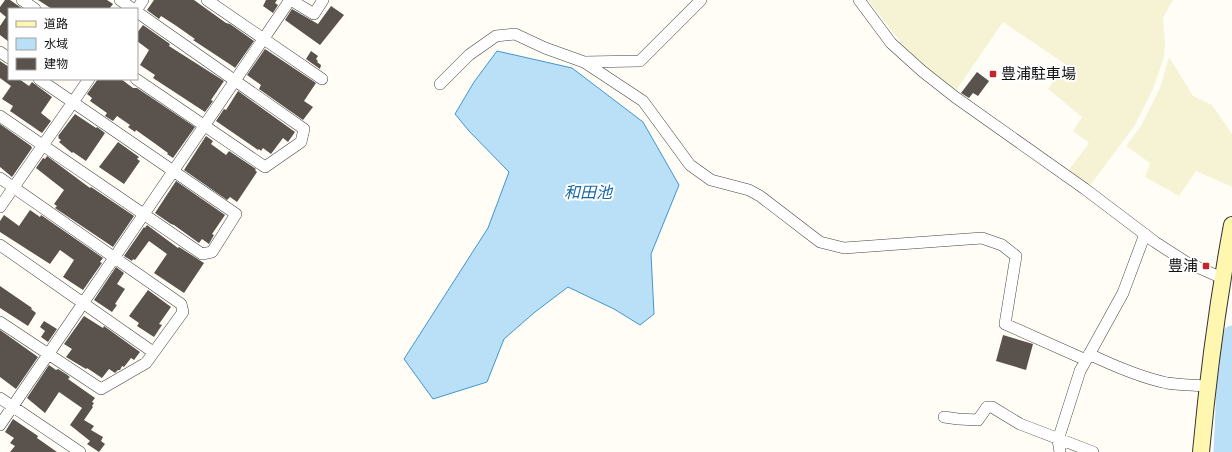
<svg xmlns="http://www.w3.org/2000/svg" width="1232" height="452" viewBox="0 0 1232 452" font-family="Spectral,'Noto Sans JP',serif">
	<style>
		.farmland { fill: #f6f3d4 }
		.water { fill: #b9e0f7; stroke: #3f96cf }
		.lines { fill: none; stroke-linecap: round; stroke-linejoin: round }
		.river { stroke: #b9e0f7; stroke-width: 19 }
		.building { fill: #5a524d }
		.street-casing { stroke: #444; stroke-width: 12 }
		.secondary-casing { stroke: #333; stroke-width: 18 }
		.street { stroke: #fff; stroke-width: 11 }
		.secondary { stroke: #fff6b0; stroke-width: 16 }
		.poi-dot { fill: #c4262e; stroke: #fff; stroke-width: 1.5 }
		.labels { text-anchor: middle; stroke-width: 4; stroke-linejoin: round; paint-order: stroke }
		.poi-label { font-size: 15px; fill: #111; stroke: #fff; text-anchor: start }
		.water-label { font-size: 16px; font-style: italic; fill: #1768a6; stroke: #fff }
	</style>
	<rect width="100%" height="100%" fill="#fffdf5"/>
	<path class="farmland" d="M868,0H1173L1163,18L1165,42L1164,57L1153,89L1135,125L1089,187L1068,171L1089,143L1073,131L1082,117L1048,89L1065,64L1003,22L955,92L913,58Z
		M1169,57L1193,96L1212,105L1232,134V187L1196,171L1179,196L1145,177L1150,163L1126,146L1141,126L1160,88Z"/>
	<path class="water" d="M497,51L572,68L643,122L679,185L651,254L654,314L640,325L614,309L568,287L535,312L504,339L487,382L433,399L404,359L488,228L509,172L469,131L455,114L474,82Z"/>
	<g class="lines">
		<path class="river" d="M1223,452L1227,364L1232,335"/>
	</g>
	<path class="building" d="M5,0H10L23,9H9V42L0,35V26L6,17L0,12V7Z
		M38,0H107L113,4L109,9H52Z
		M154,0H194L226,23L230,24L254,41L235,68L234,67L193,40L195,39L175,25L161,16L159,19L147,10Z
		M266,0H277L275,3L278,5L273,13L263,6Z
		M331,6L344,15L320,45L285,20L292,9L318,24Z
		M143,25L170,44L169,46L224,81L211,100L213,101L205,112L153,78L155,75L140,65L149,50L137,41V33Z
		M265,49L316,83L304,101L313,107L303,120L259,89L261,85L247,75Z
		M311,51L318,56L316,59L318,61L317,62L321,65L320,69L306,59Z
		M0,61L9,67V79H19L29,86L32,82L52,97L41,113L51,121L42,133L10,111L13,106L2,99L11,86L0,78Z
		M977,72L989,81L978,96L973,93L969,98L961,93Z
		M98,79H121L133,88H137L195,127L173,158L167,154L168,153L157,145L136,130L135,132L128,127L130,125L117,116L113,121L105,116L107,113L90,101L92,98L87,94Z
		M238,91L295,132L288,142L283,138L271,154L263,148L261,151L259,149L258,150L216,121L224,109L226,110Z
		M75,114L96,128L97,127L105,133L86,161L73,152L72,153L59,142L61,140L58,138L59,137L58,136Z
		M0,124L31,146L32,148L12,177L0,167Z
		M206,136L213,141L211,144L226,155L229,151L256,169L255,170L257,172L237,202L230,197L227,200L184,170Z
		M118,142L139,157L137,159L140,161L124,184L99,167Z
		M47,156L90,188L91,187L134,216L113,247L55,208L57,206L54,204L64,190L36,168L43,158L45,159Z
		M176,181L225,215L212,234L214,235L209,244L202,239L199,243L174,225L171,224L155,213Z
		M30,210L40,217L41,215L103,258L100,262L102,263L83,290L63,277L74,260L60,250L50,264L0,232V221L4,215L19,226Z
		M147,225L178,248L179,247L204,263L184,293L154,273L167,254L149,241L135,260L133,259L132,261L124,256L144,227L145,228Z
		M116,267L124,273L117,284L125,289L115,304L117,305L112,312L94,300Z
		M0,286L32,308L31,309L36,313L28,326L0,308Z
		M148,290L171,307L159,324L162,325L154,337L137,326L139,323L129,316Z
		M84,316L103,328L104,326L140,352L134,360L131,358L124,367L122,366L120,370H118L115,373L109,369L102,378L87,368L86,369L66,357L72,349L64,344Z
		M44,321L57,329L48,342L41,337L45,331L40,327Z
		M0,330L38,357L16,389L0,377Z
		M1003,335L1033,344L1026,370L996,361Z
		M49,365L56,370L58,369L66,374L70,377L68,379L95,398L92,402L94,403L92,406L93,407L84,420L94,426L91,430L103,437L101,441L105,444L99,452L87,444L90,441L70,425L82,408L59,392L45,413L27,398Z
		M13,419L38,436L37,438L57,452H10L15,446L10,443L14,438L5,432Z"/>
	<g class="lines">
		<g class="street-casing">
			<path id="street" d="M22,0L35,9
				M120,0L133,9
				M207,0L322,79
				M291,0L314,14L323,0
				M859,0L891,43L922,71L955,97L1085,189L1155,242L1186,262L1222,278
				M137,9L143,0
				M0,52L9,58
				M584,62L643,101L690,165L711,180L749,190L760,196L820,242L844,248L982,238L1002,245L1016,256L1005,324L1086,360
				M136,79L265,167L301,142L304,129L137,12
				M440,84L469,55L496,36L515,34L545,48L584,62L640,61L701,0
				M0,116L202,254L212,252L236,214L39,79
				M0,178L181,304L183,312L146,363L101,389L0,322
				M0,207L89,79
				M0,245L153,352
				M1089,354C1114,366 1139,377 1167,383C1180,385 1194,385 1207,386
				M0,398L80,452
				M944,417L958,419L978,420L987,407H992L1020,424L1093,452
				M0,425L290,0
				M1060,452L1058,440L1080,371L1123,293L1145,234"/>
		</g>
		<g class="secondary-casing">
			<path id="secondary" d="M1201,452C1208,376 1218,300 1232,225"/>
		</g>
		<use href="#street" class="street"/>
		<use href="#secondary" class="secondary"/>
	</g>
	<g class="poi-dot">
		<rect x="989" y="70" width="8" height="8" rx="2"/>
		<rect x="1202" y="262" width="8" height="8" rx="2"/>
	</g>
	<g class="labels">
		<g class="poi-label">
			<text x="1001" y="79">豊浦駐車場</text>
			<text x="1198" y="271" text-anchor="end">豊浦</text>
		</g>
		<g class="water-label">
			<text x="588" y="198">和田池</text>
		</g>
	</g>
	<rect x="8" y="8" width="130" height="72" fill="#ffffff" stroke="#a0a0a0"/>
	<rect x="16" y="21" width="20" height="6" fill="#fff6b0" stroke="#a0a0a0"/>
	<text x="44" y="28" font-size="12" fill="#111111">道路</text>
	<rect x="16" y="38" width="20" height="12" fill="#b9e0f7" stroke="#a0a0a0"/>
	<text x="44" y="48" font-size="12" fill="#111111">水域</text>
	<rect x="16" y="58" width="20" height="12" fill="#5a524d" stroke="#a0a0a0"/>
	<text x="44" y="68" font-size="12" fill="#111111">建物</text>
</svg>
